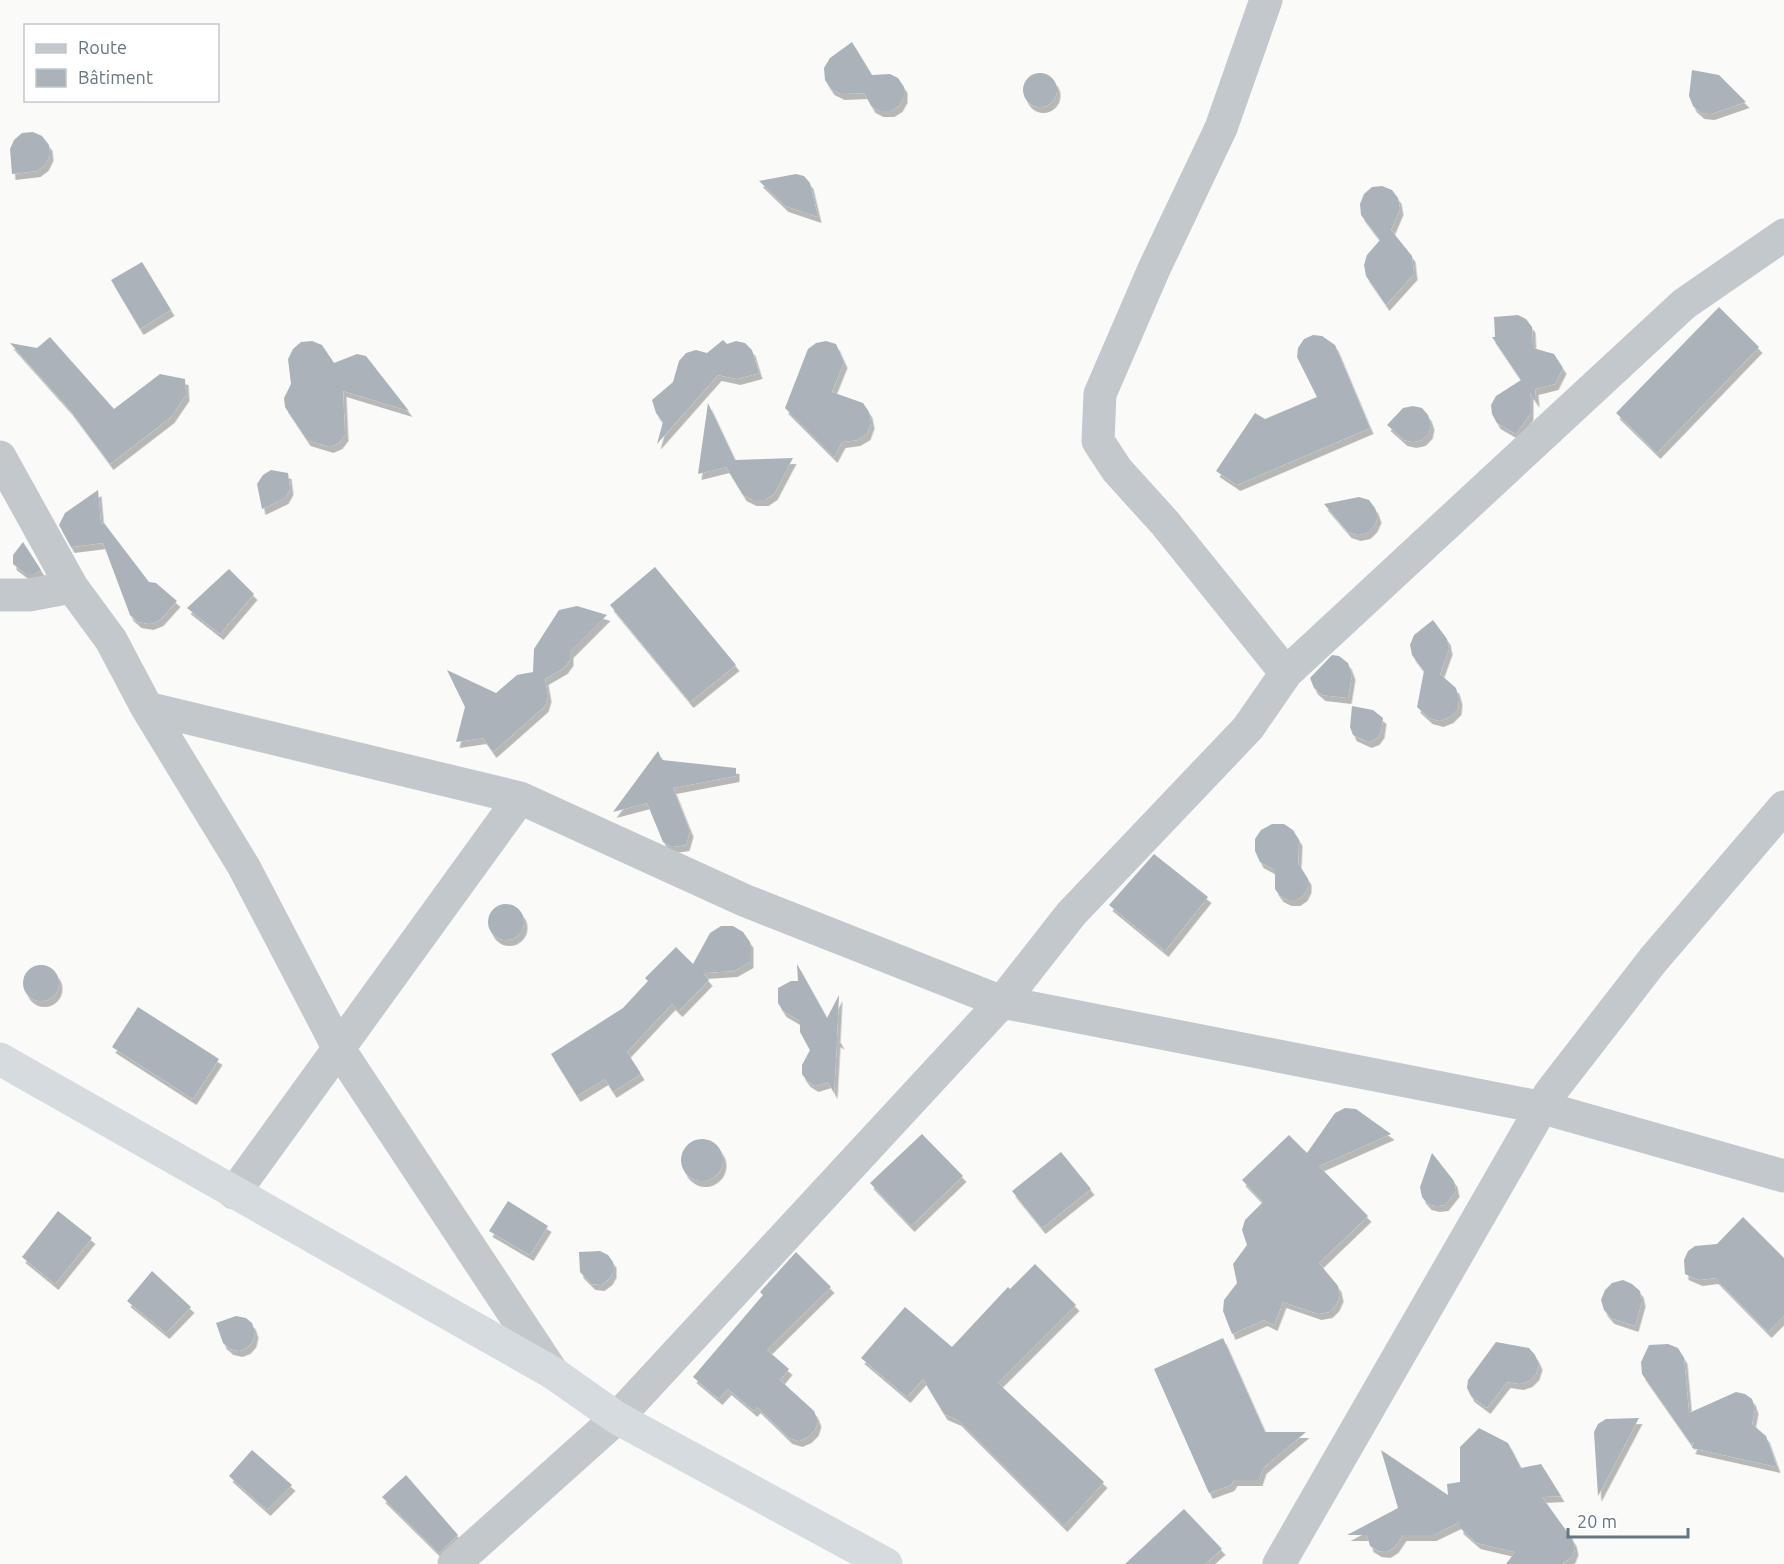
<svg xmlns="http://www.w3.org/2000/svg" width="1784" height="1564" viewBox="0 0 1784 1564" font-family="Ubuntu,sans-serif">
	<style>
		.building { fill: #aab3b9; filter: url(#shadow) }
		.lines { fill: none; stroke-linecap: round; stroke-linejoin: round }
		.street { stroke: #c3c8cc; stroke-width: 33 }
		.highway { stroke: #d6dbdf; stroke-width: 33 }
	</style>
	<defs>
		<filter id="shadow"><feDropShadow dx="3.5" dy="6" stdDeviation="0" flood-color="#0004"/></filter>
	</defs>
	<rect width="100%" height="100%" fill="#fafaf8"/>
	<path class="building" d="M852,42L872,75L890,74L898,78L904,87V97L899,106L891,111H880L872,107L864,93L841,94L831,89L825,80L824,68L830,58Z
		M1692,70L1719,75L1746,102L1711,114L1701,113L1693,106L1689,96Z
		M1023 90a17 17 0 1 1 34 0a17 17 0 1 1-34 0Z
		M33,132L42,136L49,145L50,155L45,165L37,171L12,174L10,149L14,140L22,133Z
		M796,174L804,176L810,183L818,217L785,206L759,181Z
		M1382,186L1392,190L1398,198L1400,209L1391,230L1412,256L1414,274L1386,305L1366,276L1364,265L1367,255L1380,240L1361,215L1360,204L1364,194L1372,187Z
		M142,262L171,310L140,329L111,280Z
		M1719,307L1759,347L1657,453L1616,413Z
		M1518,315L1526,319L1532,327L1533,348L1554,354L1563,368L1555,384L1535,389L1536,402L1530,393V414L1516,434L1497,423L1492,414L1491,405L1496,396L1521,380L1492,337H1495L1494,317Z
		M1313,335L1322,336L1335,345L1370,428L1237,485L1216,471L1255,413L1265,419L1317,397L1297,357L1298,348L1304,339Z
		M50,337L114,409L160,374L185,379L186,395L171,417L110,464L69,409L10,343L37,348Z
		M723,340L727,344L736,341L745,343L752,350L759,373L737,379L718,375L657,444L663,422L656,413L652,400L673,382L679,361L686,353L696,350L707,353Z
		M312,341L322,345L334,363L357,354L366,356L409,411L343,391L345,435L339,443L330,447L307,440L285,407L284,398L291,384L288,359L293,349L301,342Z
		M826,341L836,344L844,362L832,392L863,403L869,412L871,423L867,434L857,440L842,442L834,457L785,408L808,349L816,343Z
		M708,403L735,460L793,458L774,494L765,500H753L743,495L726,467L698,474Z
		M1413,406L1422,408L1428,415L1431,424L1429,433L1422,440L1413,442L1404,440L1387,425L1403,408Z
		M271,470L288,473L290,489L285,498L262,509L257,484L263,475Z
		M98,490L101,524L104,523L149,582L156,583L177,601L160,620L150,624L138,622L130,615L103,543L71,547L59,525L65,513Z
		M1359,497L1369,500L1375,508L1378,517L1374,526L1367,533L1357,535L1348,532L1324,504Z
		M23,542L41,570L35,574H26L13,564V555Z
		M655,567L736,665L690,702L610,605Z
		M229,569L254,594L220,634L187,608Z
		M577,606L607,615L570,652V660L564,668L545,679L548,696L545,706L493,752L483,738L456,742L465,707L447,670L496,693L517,675L533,672L534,649L559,610Z
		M1433,620L1447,639L1449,649L1440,674L1456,688L1459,699L1458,709L1450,717L1440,721L1429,718L1417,707L1424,671L1412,655L1410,645L1414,635Z
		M1332,655L1339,656L1348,663L1352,674L1348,698L1322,695L1314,688L1310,678Z
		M1352,706L1373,710L1383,718L1381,732L1376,739L1368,742L1353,735L1350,727Z
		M658,751L662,760L736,768V776L673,788L690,831L686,845L672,847L663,842L647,803L613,812Z
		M1272,824H1284L1293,830L1299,840L1298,863L1308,879V887L1304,895L1297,900H1288L1280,896L1275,889V870L1260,862L1255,851V839L1261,830Z
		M1154,854L1208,897L1165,951L1109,905Z
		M488 922a18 18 0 1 1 36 0a18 18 0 1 1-36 0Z
		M721,926H733L743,932L750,942V962L734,971L703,973L709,980L679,1011L672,1004L627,1052L641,1074L613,1092L605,1079L577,1096L551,1054L623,1008L648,981L645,978L676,947L693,964L710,933Z
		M797,964L827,1018L839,995L837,1036L841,1044L837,1041L834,1093L828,1082L815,1086L807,1081L802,1074V1065L810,1050L800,1032V1021L783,1011L778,1003V988L791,981H798Z
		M23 983a18 18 0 1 1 36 0a18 18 0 1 1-36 0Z
		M138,1007L219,1059L193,1099L112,1047Z
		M1345,1108L1356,1109L1391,1134L1319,1166L1368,1216L1319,1263L1338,1286L1340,1296L1336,1305L1329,1312L1318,1314L1283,1302L1274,1325L1264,1320L1232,1334L1223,1311L1224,1300L1237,1283L1233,1264L1247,1245L1242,1230L1245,1220L1263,1202L1242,1180L1289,1135L1307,1153L1335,1113Z
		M922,1134L963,1176L911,1226L870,1183Z
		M681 1160a21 21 0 1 1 42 0a21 21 0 1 1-42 0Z
		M1061,1152L1091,1189L1042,1228L1012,1191Z
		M1432,1153L1454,1181L1456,1191L1445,1205L1436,1206L1428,1204L1422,1197L1420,1187Z
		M508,1201L548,1226L530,1255L489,1231Z
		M58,1211L92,1238L55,1284L22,1257Z
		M1743,1217L1784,1258V1316L1768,1332L1715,1278L1699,1280L1685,1274L1684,1260L1688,1251L1695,1246L1717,1244Z
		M600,1251L608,1255L613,1262V1272L609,1279L601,1285L592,1284L580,1272L579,1252Z
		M796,1252L831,1287L767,1350L789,1369L780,1380L814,1411L818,1421L815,1430L808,1437L799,1441L789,1438L757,1407L754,1411L728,1389L719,1399L693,1377L763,1295L760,1292Z
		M1035,1264L1076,1305L998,1383L1104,1482L1064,1526L958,1420L944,1414L923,1379L907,1397L861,1358L905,1307L952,1347L1008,1287L1010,1289Z
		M152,1271L191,1307L166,1333L127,1301Z
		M1623,1280L1632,1284L1640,1291L1642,1301L1635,1326L1611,1318L1604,1310L1601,1300L1605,1290L1612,1283Z
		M236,1316L246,1318L252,1323L255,1332L253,1341L247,1348L239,1351L230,1349L223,1343L216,1323Z
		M1223,1338L1265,1432H1306L1263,1468L1259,1480H1234L1231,1485L1209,1493L1154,1369Z
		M1496,1342L1529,1348L1535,1355L1539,1364L1536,1374L1529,1381L1520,1384L1507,1382L1487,1408L1471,1396L1467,1388L1468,1380Z
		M1668,1344L1678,1348L1684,1358L1689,1413L1736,1392L1745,1394L1752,1399L1755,1408L1752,1424L1766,1436L1777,1467L1692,1448L1694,1442L1691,1444L1642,1374L1641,1362L1649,1345Z
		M1639,1418L1598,1496L1594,1432L1598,1424L1606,1419Z
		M1479,1428L1508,1443L1521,1468L1541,1464L1561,1496L1542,1497L1573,1540L1575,1549L1572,1557L1562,1564H1506L1515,1552L1477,1543L1460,1528V1522L1433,1535H1403L1395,1547L1387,1552L1378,1551L1370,1546L1367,1535H1347L1398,1508L1381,1450L1448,1495L1447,1484L1460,1482V1447Z
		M252,1450L292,1485L267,1510L229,1476Z
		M406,1475L458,1535L439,1553L382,1497Z
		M1184,1509L1222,1549L1205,1564H1125Z"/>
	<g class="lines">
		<path class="street" d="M1266,0L1221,128L1154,269L1100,394L1098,441L1117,470L1165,523L1286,673
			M0,457L72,587
			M0,595H29L72,587L111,640L147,708L244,867L339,1049L553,1373
			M147,708L520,798L746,901L1002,1002L1544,1108L1784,1176
			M234,1193L520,798
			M454,1564L617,1418L1002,1002L1071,914L1248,728L1286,673L1684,304L1784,235
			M1279,1564L1550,1093L1653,960L1784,807"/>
		<path class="highway" d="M0,1059L553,1373L617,1418L886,1564"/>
	</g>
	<rect x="24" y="24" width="195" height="78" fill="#ffffff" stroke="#c1c8cd" stroke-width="1.5"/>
	<rect x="36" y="44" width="30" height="9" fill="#c3c8cc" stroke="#c1c8cd" stroke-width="1.5"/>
	<text x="78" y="54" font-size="18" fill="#657683">Route</text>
	<rect x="36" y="69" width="30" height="18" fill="#aab3b9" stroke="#c1c8cd" stroke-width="1.5"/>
	<text x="78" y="84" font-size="18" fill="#657683">Bâtiment</text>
	<path d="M1568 1528v9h120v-9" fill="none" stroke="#657683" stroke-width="3"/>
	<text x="1577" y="1528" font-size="18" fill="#657683" stroke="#ffffff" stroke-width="4.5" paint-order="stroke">20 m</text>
</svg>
